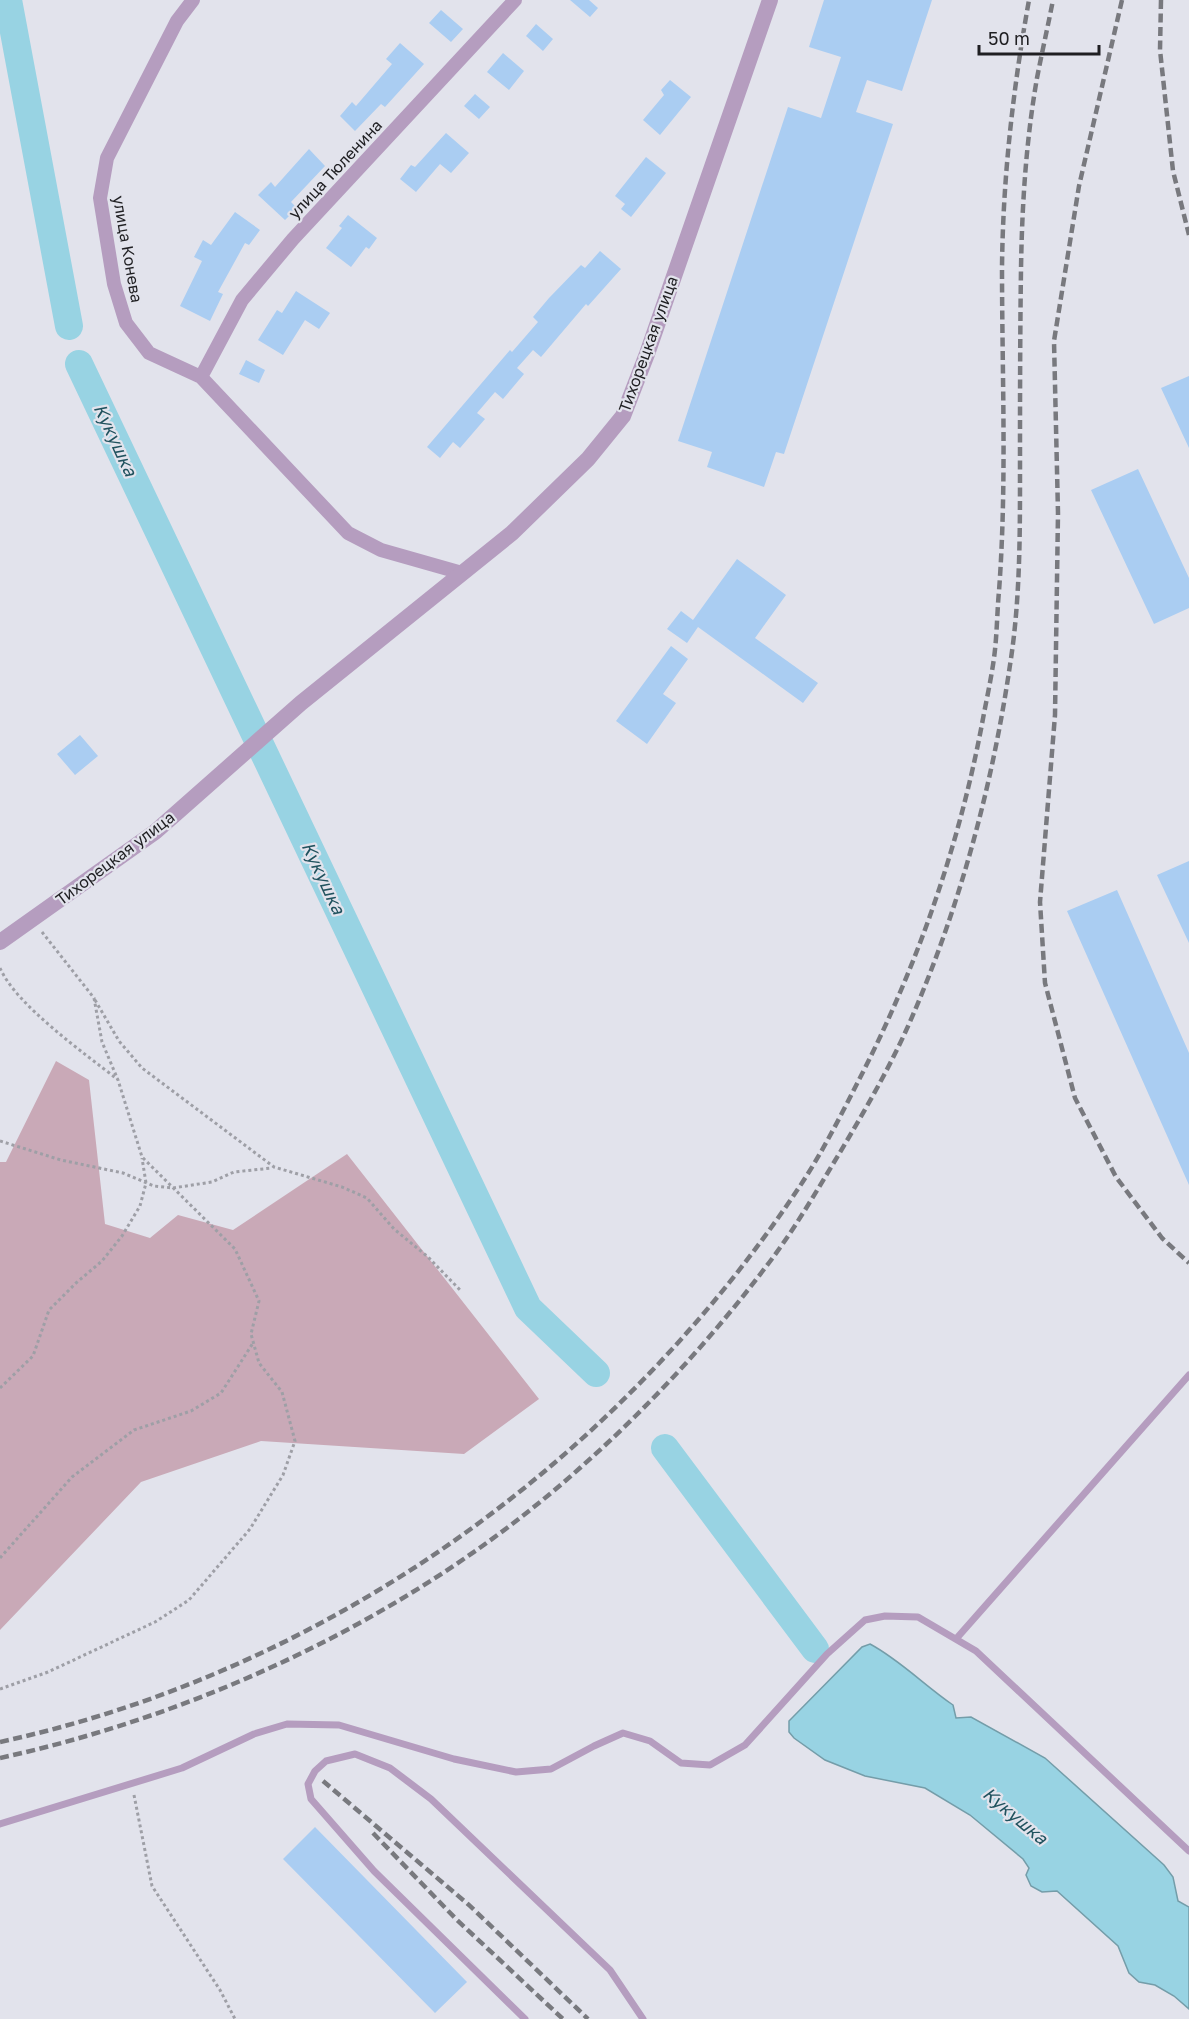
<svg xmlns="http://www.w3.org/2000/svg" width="1189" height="2019" viewBox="0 0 1189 2019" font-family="'Golos Text',sans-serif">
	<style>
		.green { fill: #c9a9b7 }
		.water { fill: #98d3e3; stroke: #749da9; stroke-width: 1.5 }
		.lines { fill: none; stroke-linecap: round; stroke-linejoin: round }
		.river { stroke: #98d3e3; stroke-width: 28 }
		.building { fill: #aacdf2 }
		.path { stroke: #9e9fa6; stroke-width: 3; stroke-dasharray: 3 3; stroke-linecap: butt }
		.service { stroke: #b59dbf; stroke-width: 7 }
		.minor { stroke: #b59dbf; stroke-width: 14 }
		.tertiary { stroke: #b59dbf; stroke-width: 16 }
		.rail { stroke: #78797e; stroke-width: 4.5; stroke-dasharray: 9 4.5; stroke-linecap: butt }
		.labels { text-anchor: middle; stroke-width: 4.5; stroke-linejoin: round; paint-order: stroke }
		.street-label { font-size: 16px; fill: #1f1f22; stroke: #e2e3ec }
		.water-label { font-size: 18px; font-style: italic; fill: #20525e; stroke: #e2e3ec }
	</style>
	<rect width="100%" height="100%" fill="#e2e3ec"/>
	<path class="green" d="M56,1061L89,1080L105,1224L150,1238L178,1215L233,1230L347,1154L539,1399L464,1454L261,1441L141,1482L0,1630V1162H6Z"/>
	<path class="water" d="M870,1644C900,1660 925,1686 953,1705L956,1718L971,1717L1045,1758L1164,1865L1173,1877L1178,1901L1189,1907V2009L1174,1996L1155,1985L1139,1982L1129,1973L1118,1946L1057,1891L1042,1892L1031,1886L1026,1875L1029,1868L1023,1859L970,1815L925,1788L865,1776L825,1760L794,1738L789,1732V1721L862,1647Z"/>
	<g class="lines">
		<path class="river" d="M8,0L69,326
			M79,364L528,1308L596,1373
			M665,1448L815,1649"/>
	</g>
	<path class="building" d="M570,0H589L598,8L590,17Z
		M824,0H932L902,91L867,80L856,112L893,124L784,454L776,452L764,487L707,467L712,452L678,441L788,107L821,118L841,57L809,47Z
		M441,10L463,29L451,42L429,23Z
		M536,24L553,39L543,51L526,36Z
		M400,43L424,64L385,107L381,104L355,131L340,116L352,102L356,106L392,64L386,59Z
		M503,53L524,71L509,90L487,72Z
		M670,80L691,97L660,135L643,120L664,95L661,90Z
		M475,94L490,107L479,119L464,106Z
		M446,133L469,153L451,173L440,164L416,192L400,179L411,165L415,167Z
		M309,149L325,166L291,202L297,208L285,220L258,195L271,182L275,187Z
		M646,157L666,173L631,217L621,209L625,204L615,196Z
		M235,212L260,230L249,245L245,243L218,292L223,294L210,321L180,306L202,261L194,257L203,240L211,245Z
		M348,215L377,238L369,249L366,247L351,267L326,248L342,228L339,226Z
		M600,251L621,269L588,306L586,304L541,357L533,350L517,368L524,374L503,399L495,392L477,413L485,419L460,448L453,442L440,458L427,447L510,350L512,352L538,322L533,317L549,298L581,265L585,268Z
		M296,291L330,313L319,329L305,320L283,355L258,340L277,310L282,313Z
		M246,360L265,370L259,383L239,374Z
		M1189,376V448L1161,388Z
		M1138,469L1189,578V608L1154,624L1091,490Z
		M737,559L786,595L755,638L818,683L803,703L698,627L687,643L667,629L681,611L693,620Z
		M671,646L688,659L663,694L676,703L647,744L616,721Z
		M80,735L98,756L75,775L57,754Z
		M1189,861V943L1157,875Z
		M1117,890L1189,1053V1185L1067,911Z
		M315,1827L467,1982L435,2013L283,1859Z"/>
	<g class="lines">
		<path class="path" d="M0,968C16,1005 84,1053 117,1079
			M95,1000L119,1041L142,1068L274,1167L342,1187L367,1198L394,1229L428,1257L461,1291
			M0,1141L61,1160L123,1173L154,1186L173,1188L212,1182L234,1172L272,1168
			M0,1388L33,1356L49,1310L76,1283L102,1261L122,1236L140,1206L146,1183L142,1158
			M0,1558L72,1477L134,1430L191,1411L221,1393L253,1343
			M0,1689L48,1672L155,1622L189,1600L250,1529L283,1475L295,1441L282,1392L259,1363L251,1334L259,1301L235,1249L142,1157L118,1080L102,1042L94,998L42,932
			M134,1795L152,1886L220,1990L235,2019"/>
		<path class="service" d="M956,1639L1189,1375
			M0,1824L182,1768L254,1734L287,1724L339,1725L454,1759L516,1772L551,1769L594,1746L623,1733L650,1741L681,1763L710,1765L745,1745L827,1654L865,1620L885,1616L918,1617L976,1651L1189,1851
			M525,2019L374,1871L311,1799L308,1784L315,1771L326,1761L355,1754L390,1768L431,1799L610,1970L643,2019"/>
		<path class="minor" d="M193,0L177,21L107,158L100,198L114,284L126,323L149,353L201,377L348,533L381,550L462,573
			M201,377L242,300L293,239L515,0"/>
		<path class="tertiary" d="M0,942L155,832L301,703L512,533L588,459L623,416L647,354L770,0"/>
		<path class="rail" d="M1122,0L1079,186L1054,341L1058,513L1055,715L1040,902L1045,983L1075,1098L1116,1177L1162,1238L1189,1263
			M1161,0L1160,50L1173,171L1189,235
			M0,1742C326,1671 613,1465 798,1189C823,1152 843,1111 863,1072C919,961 959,845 982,724C986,702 991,680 994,658C997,636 997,613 999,591C1007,483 1002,375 1002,267C1003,177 1013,89 1029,0
			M0,1758C210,1712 421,1611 581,1467C649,1407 711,1339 765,1268C793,1232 816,1192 839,1154C864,1112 889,1069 909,1024C959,910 992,788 1010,665C1020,602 1020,537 1020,473C1020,405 1020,337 1021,269C1022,205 1026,141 1037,78C1042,52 1048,26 1053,0
			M323,1781L469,1905L588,2019
			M373,1833L457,1920L563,2019"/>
	</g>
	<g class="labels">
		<g class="street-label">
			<text transform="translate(335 169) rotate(-47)" y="6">улица Тюленина</text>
			<text transform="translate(128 249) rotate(80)" y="6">улица Конева</text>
			<text transform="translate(648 344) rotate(-70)" y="6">Тихорецкая улица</text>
			<text transform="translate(115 858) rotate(-37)" y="6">Тихорецкая улица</text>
		</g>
		<g class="water-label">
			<text transform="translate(115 440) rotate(65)" y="6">Кукушка</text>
			<text transform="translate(323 878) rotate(65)" y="6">Кукушка</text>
			<text transform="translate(1015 1816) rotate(40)" y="6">Кукушка</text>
		</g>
	</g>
	<path d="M979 45v9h120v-9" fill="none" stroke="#1f1f22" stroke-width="3"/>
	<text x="988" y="45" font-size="18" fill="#1f1f22" stroke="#e2e3ec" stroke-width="4.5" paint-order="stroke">50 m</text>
</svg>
